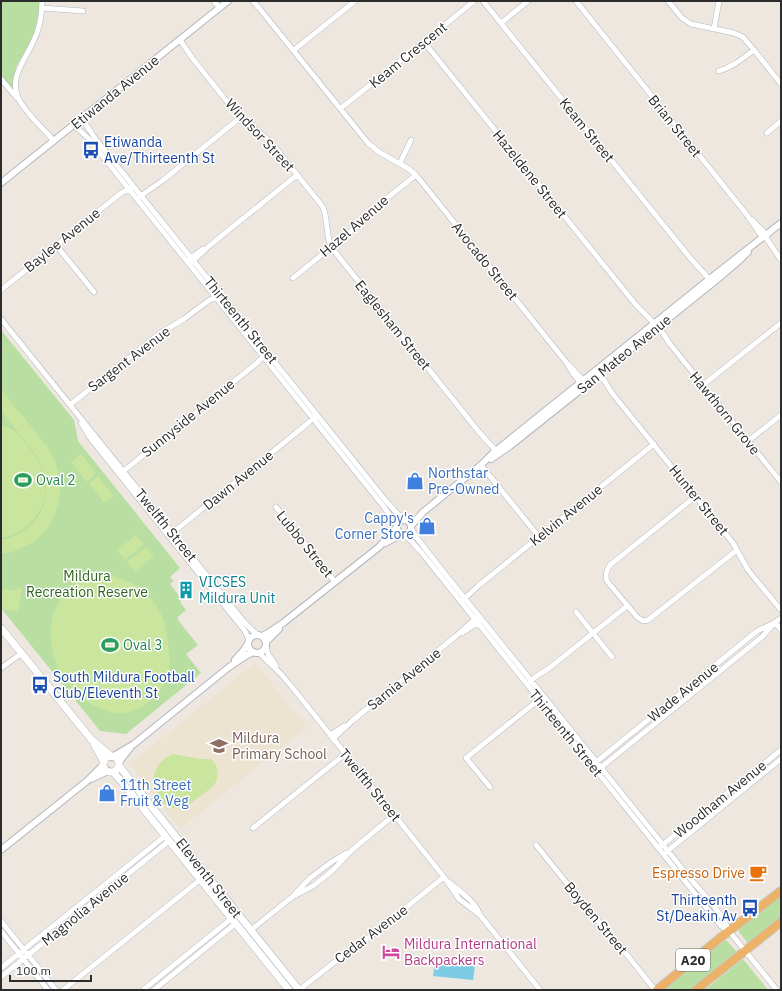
<svg xmlns="http://www.w3.org/2000/svg" width="782" height="991" viewBox="0 0 782 991" font-family="'IBM Plex Sans',sans-serif">
	<style>
		.education { fill: #ede3d1 }
		.green { fill: #b8dfa1 }
		.pitch { fill: #c9e59e }
		.water { fill: #7ccce6 }
		.lines { fill: none; stroke-linecap: round; stroke-linejoin: round }
		.minor-casing { stroke: #b3b6bf; stroke-width: 6 }
		.tertiary-casing { stroke: #b3b6bf; stroke-width: 8 }
		.secondary-casing { stroke: #b3b6bf; stroke-width: 8 }
		.trunk-casing { stroke: #c8c8c8; stroke-width: 10 }
		.minor { stroke: #fff; stroke-width: 5 }
		.tertiary { stroke: #fff; stroke-width: 6 }
		.secondary { stroke: #fff; stroke-width: 7 }
		.trunk { stroke: #ecb368; stroke-width: 8 }
		.labels { text-anchor: middle; stroke-width: 3; stroke-linejoin: round; paint-order: stroke }
		.shield { fill: #fff; stroke: #6b6b6b; stroke-width: 1 }
		.shield-label { font-size: 13px; font-weight: bold; fill: #2c2c2c }
		.street-label { font-size: 14px; fill: #2c2c2c; stroke: #fff }
		.transit-label { font-size: 14px; fill: #164399; stroke: #fff; text-anchor: start }
		.shop-label { font-size: 14px; fill: #366cbe; stroke: #fff; text-anchor: start }
		.leisure-label { font-size: 14px; fill: #27864d; stroke: #fff; text-anchor: start }
		.park-label { font-size: 14px; fill: #306521; stroke: #fff }
		.culture-label { font-size: 14px; fill: #0d838f; stroke: #fff; text-anchor: start }
		.education-label { font-size: 14px; fill: #785e54; stroke: #fff; text-anchor: start }
		.food-label { font-size: 14px; fill: #c56008; stroke: #fff; text-anchor: end }
		.hotel-label { font-size: 14px; fill: #b23c85; stroke: #fff; text-anchor: start }
	</style>
	<rect width="100%" height="100%" fill="#ede7e0"/>
	<path class="education" d="M255,663L307,727L180,829L130,764Z"/>
	<path class="green" d="M1,1H40L39,13L34,33L29,45L16,67L13,87H11L1,74Z
		M1,330L74,420L78,441L180,568L170,577L174,581L170,584L180,597L181,604L186,610L178,617V620L198,645L186,654L201,673L126,734L100,731L1,608Z
		M781,895V917L751,942L748,943L739,932V928Z
		M726,940L736,951V953L691,990H663L724,941Z
		M743,959L768,990H705Z"/>
	<path class="pitch" d="M1,389C11,402 21,415 32,427C37,435 44,442 49,449C63,472 64,498 51,522C40,541 22,551 1,554V540C43,532 58,490 36,455L1,410Z
		M1,426C16,428 18,434 27,445C34,454 41,463 44,475C52,504 30,533 1,538Z
		M81,454L96,474L87,482L71,462Z
		M98,476L114,496L104,503L89,484Z
		M136,535L144,544L125,560L117,550Z
		M146,547L154,556L135,572L127,562Z
		M93,574C121,573 148,587 160,612C166,624 168,638 169,651C170,661 171,671 166,680C163,687 159,692 154,697C123,732 79,704 60,672C50,654 48,629 55,610C62,593 76,580 93,574Z
		M18,587L22,588L18,611L3,609L1,604L3,589L16,591Z
		M173,754L201,759H211C216,763 219,772 217,778C216,785 209,790 203,794C190,805 171,817 159,797C156,791 153,784 154,776C156,766 163,758 173,754Z"/>
	<path class="water" d="M435,962L475,966L473,980L433,976Z"/>
	<g class="lines">
		<g class="minor-casing">
			<path id="minor" d="M42,1C42,15 40,28 34,40C25,61 6,79 21,103C30,117 43,128 54,141
				M214,1L220,8
				M253,1L259,8L368,143L379,152L409,169L416,175L566,362L585,382
				M483,1L691,259L711,281
				M576,1L747,215L756,228L763,238
				M668,1L682,18L691,24L734,33L743,37L754,50L781,84
				M42,8L83,11
				M501,23L528,1
				M714,29L719,1
				M180,40L193,59L237,114L271,142L323,207C328,220 326,235 331,247L479,432L498,453
				M424,42L636,305L660,329L670,344L781,482
				M294,50L355,1
				M719,71C733,67 743,58 754,50
				M1,79L17,98
				M341,108L424,42L474,1
				M82,118L94,137L386,501L394,510L404,519
				M74,125L89,139L124,183L384,507L396,524
				M767,133L781,121
				M400,163L411,140
				M139,197L162,181L241,117
				M752,220L767,235
				M765,236L781,260
				M56,245L94,292
				M188,260L203,249
				M192,262L209,246L297,175
				M293,278L361,223L372,210L416,175
				M1,290L121,193L131,188
				M1,319C83,420 163,522 245,623L251,629L258,635
				M566,362L574,375L583,386
				M598,372L604,380L612,393L733,543L748,570L781,610
				M703,385L781,323
				M71,404L159,334L184,319L208,301L218,296
				M81,423L91,439L245,631L249,640
				M748,441L781,415
				M481,465L539,537
				M120,474L257,363L265,354
				M696,496L610,565C606,571 605,575 607,581L637,617L643,621L648,620L737,550
				M276,507L335,582
				M411,528L417,538L442,570L693,882C706,897 721,912 729,931L777,990
				M171,534L307,424L315,416
				M403,534L412,542L421,552L721,926L729,931
				M463,600L478,586L654,444
				M576,612L612,657
				M775,622L781,630
				M462,633L479,622
				M266,647L268,654L276,666
				M259,653L281,674L292,687L444,877L459,899L480,915L540,990
				M1,668L22,653
				M528,683L538,675L548,669L627,606
				M330,735L344,726
				M333,739L352,721L456,636L476,618
				M595,763L757,631L774,623
				M599,769L762,637L775,622L781,618
				M490,787L466,758L541,698
				M253,828L345,754
				M536,845L590,912L616,941L655,990
				M661,846L781,750
				M665,853L781,759
				M449,882C458,890 475,901 479,913
				M292,897L313,886L332,871L352,850L394,815
				M1,921L56,990
				M251,930L292,897L310,878L330,863L346,853
				M1,931L48,990
				M1,968L165,836
				M1,977L169,841
				M63,990L206,875
				M143,990L231,919
				M154,990L235,924
				M299,990L350,950L359,945L368,938L444,877"/>
		</g>
		<g class="tertiary-casing">
			<path id="tertiary" d="M1,183L228,1
				M587,384L714,282L740,260L748,252
				M491,459L510,446L584,387
				M397 527a7 7 0 1 1 14 0a7 7 0 1 1-14 0Z
				M411,526L423,512L481,465L493,453L712,277L781,223
				M385,543L402,534
				M248 644a9 9 0 1 1 18 0a9 9 0 1 1-18 0Z
				M262,636L268,633L283,623L379,547L396,528
				M266,642L279,629
				M235,660L243,651L248,644
				M112,757L134,744L229,667L247,655L254,652
				M119,762L130,748
				M91,779L108,771
				M1,850L87,781L103,765"/>
		</g>
		<g class="secondary-casing">
			<path id="secondary" d="M1,628L91,739L111,756
				M94,744L104,762
				M103 764a8 8 0 1 1 16 0a8 8 0 1 1-16 0Z
				M119,766L299,990
				M113,772L122,782L289,990"/>
		</g>
		<g class="trunk-casing">
			<path id="trunk" d="M657,990L720,938L781,891
				M696,990L781,922"/>
		</g>
		<use href="#minor" class="minor"/>
		<use href="#tertiary" class="tertiary"/>
		<use href="#secondary" class="secondary"/>
		<use href="#trunk" class="trunk"/>
	</g>
	<defs>
		<g id="bus-bare" transform="scale(1.38)"><path d="M-5-6H5V4H4V6H2V4H-2V6H-4V4H-5ZM-3.5-4V0h7V-4ZM-3.5 1.2v1.5H-2V1.2ZM2 1.2v1.5H3.5V1.2Z" fill="#1a4fb4" stroke="#fff" stroke-width="2.5" paint-order="stroke"/></g>
		<g id="stadium-bare" transform="scale(1.38)"><path d="M0-5a6.5 5 0 1 0 0 10a6.5 5 0 1 0 0-10ZM-3.5-1.8h7v3.6h-7Z" fill="#2e9e5b" stroke="#fff" stroke-width="2.5" paint-order="stroke"/></g>
		<g id="shop-bare" transform="scale(1.38)"><path d="M-5-2.5h2.3a2.7 3.5 0 0 1 5.4 0H5L5.5 6h-11ZM-1.5-2.5h3a1.5 2.3 0 0 0-3 0Z" fill="#3f7fe0" stroke="#fff" stroke-width="2.5" paint-order="stroke"/></g>
		<g id="building-bare" transform="scale(1.38)"><path d="M-4-6H4V6H1V3H-1V6H-4ZM-2.5-4.3h1.7v1.8h-1.7ZM.8-4.3h1.7v1.8H.8ZM-2.5-1h1.7V.8h-1.7ZM.8-1h1.7V.8H.8Z" fill="#0f9aa8" stroke="#fff" stroke-width="2.5" paint-order="stroke"/></g>
		<g id="school-bare" transform="scale(1.38)"><path d="M0-5L7-2L0 1L-7-2ZM-4 1L0 2.5L4 1V4Q0 6-4 4Z" fill="#8d6e63" stroke="#fff" stroke-width="2.5" paint-order="stroke"/></g>
		<g id="cafe-bare" transform="scale(1.38)"><path d="M-5.5-4.5H6V0H3Q3 3.5 0 3.5H-2.5Q-5.5 3.5-5.5 0ZM3-3.2v2h1.7v-2ZM-6 4.5H4V6H-6Z" fill="#e8710a" stroke="#fff" stroke-width="2.5" paint-order="stroke"/></g>
		<g id="hotel-bare" transform="scale(1.38)"><path d="M-6-4.5h1.5V1H6V5H4.5V3h-9V5H-6ZM-4 0a1.8 1.8 0 1 1 3.6 0ZM.5 0V-2.5h3Q6-2.5 6 0Z" fill="#d1479c" stroke="#fff" stroke-width="2.5" paint-order="stroke"/></g>
	</defs>
	<g fill-rule="evenodd">
		<use href="#bus-bare" x="91" y="150"/>
		<use href="#stadium-bare" x="23" y="480"/>
		<use href="#shop-bare" x="415" y="481"/>
		<use href="#shop-bare" x="427" y="526"/>
		<use href="#building-bare" x="186" y="590"/>
		<use href="#stadium-bare" x="110" y="645"/>
		<use href="#bus-bare" x="40" y="685"/>
		<use href="#school-bare" x="219" y="746"/>
		<use href="#shop-bare" x="107" y="793"/>
		<use href="#cafe-bare" x="758" y="873"/>
		<use href="#bus-bare" x="750" y="908"/>
		<use href="#hotel-bare" x="391" y="952"/>
	</g>
	<g class="labels">
		<rect class="shield" x="676" y="949" width="34" height="22" rx="3"/>
		<g class="shield-label">
			<text x="693" y="965">A20</text>
		</g>
		<g class="street-label">
			<text transform="translate(408 55) rotate(-39)" y="5">Keam Crescent</text>
			<text transform="translate(115 92) rotate(-39)" y="5">Etiwanda Avenue</text>
			<text transform="translate(675 126) rotate(51)" y="5">Brian Street</text>
			<text transform="translate(587 130) rotate(51)" y="5">Keam Street</text>
			<text transform="translate(260 135) rotate(47)" y="5">Windsor Street</text>
			<text transform="translate(530 174) rotate(51)" y="5">Hazeldene Street</text>
			<text transform="translate(354 226) rotate(-41)" y="5">Hazel Avenue</text>
			<text transform="translate(62 240) rotate(-39)" y="5">Baylee Avenue</text>
			<text transform="translate(485 261) rotate(51)" y="5">Avocado Street</text>
			<text transform="translate(241 320) rotate(51)" y="5">Thirteenth Street</text>
			<text transform="translate(393 325) rotate(51)" y="5">Eaglesham Street</text>
			<text transform="translate(624 354) rotate(-39)" y="5">San Mateo Avenue</text>
			<text transform="translate(129 359) rotate(-37)" y="5">Sargent Avenue</text>
			<text transform="translate(725 413) rotate(51)" y="5">Hawthorn Grove</text>
			<text transform="translate(188 418) rotate(-39)" y="5">Sunnyside Avenue</text>
			<text transform="translate(238 480) rotate(-39)" y="5">Dawn Avenue</text>
			<text transform="translate(699 500) rotate(51)" y="5">Hunter Street</text>
			<text transform="translate(566 515) rotate(-39)" y="5">Kelvin Avenue</text>
			<text transform="translate(166 525) rotate(51)" y="5">Twelfth Street</text>
			<text transform="translate(305 544) rotate(51)" y="5">Lubbo Street</text>
			<text transform="translate(404 679) rotate(-39)" y="5">Sarnia Avenue</text>
			<text transform="translate(683 692) rotate(-39)" y="5">Wade Avenue</text>
			<text transform="translate(566 733) rotate(51)" y="5">Thirteenth Street</text>
			<text transform="translate(370 785) rotate(51)" y="5">Twelfth Street</text>
			<text transform="translate(720 799) rotate(-39)" y="5">Woodham Avenue</text>
			<text transform="translate(209 878) rotate(52)" y="5">Eleventh Street</text>
			<text transform="translate(85 909) rotate(-39)" y="5">Magnolia Avenue</text>
			<text transform="translate(596 918) rotate(50)" y="5">Boyden Street</text>
			<text transform="translate(371 934) rotate(-37)" y="5">Cedar Avenue</text>
		</g>
		<g class="transit-label">
			<text x="104" y="147">Etiwanda<tspan x="104" dy="16">Ave/Thirteenth St</tspan></text>
			<text x="53" y="682">South Mildura Football<tspan x="53" dy="16">Club/Eleventh St</tspan></text>
			<text x="737" y="905" text-anchor="end">Thirteenth<tspan x="737" dy="16">St/Deakin Av</tspan></text>
		</g>
		<g class="shop-label">
			<text x="428" y="478">Northstar<tspan x="428" dy="16">Pre-Owned</tspan></text>
			<text x="414" y="523" text-anchor="end">Cappy's<tspan x="414" dy="16">Corner Store</tspan></text>
			<text x="120" y="790">11th Street<tspan x="120" dy="16">Fruit &amp; Veg</tspan></text>
		</g>
		<g class="leisure-label">
			<text x="36" y="485">Oval 2</text>
			<text x="123" y="650">Oval 3</text>
		</g>
		<g class="park-label">
			<text x="87" y="581">Mildura<tspan x="87" dy="16">Recreation Reserve</tspan></text>
		</g>
		<g class="culture-label">
			<text x="199" y="587">VICSES<tspan x="199" dy="16">Mildura Unit</tspan></text>
		</g>
		<g class="education-label">
			<text x="232" y="743">Mildura<tspan x="232" dy="16">Primary School</tspan></text>
		</g>
		<g class="food-label">
			<text x="745" y="878">Espresso Drive</text>
		</g>
		<g class="hotel-label">
			<text x="404" y="949">Mildura International<tspan x="404" dy="16">Backpackers</tspan></text>
		</g>
	</g>
	<rect width="782" height="991" fill="none" stroke="#2c2c2c" stroke-width="4"/>
	<path d="M10 975v6h81v-6" fill="none" stroke="#2c2c2c" stroke-width="2"/>
	<text x="16" y="975" font-size="12" fill="#2c2c2c" stroke="#ffffff" stroke-width="3" paint-order="stroke">100 m</text>
</svg>
